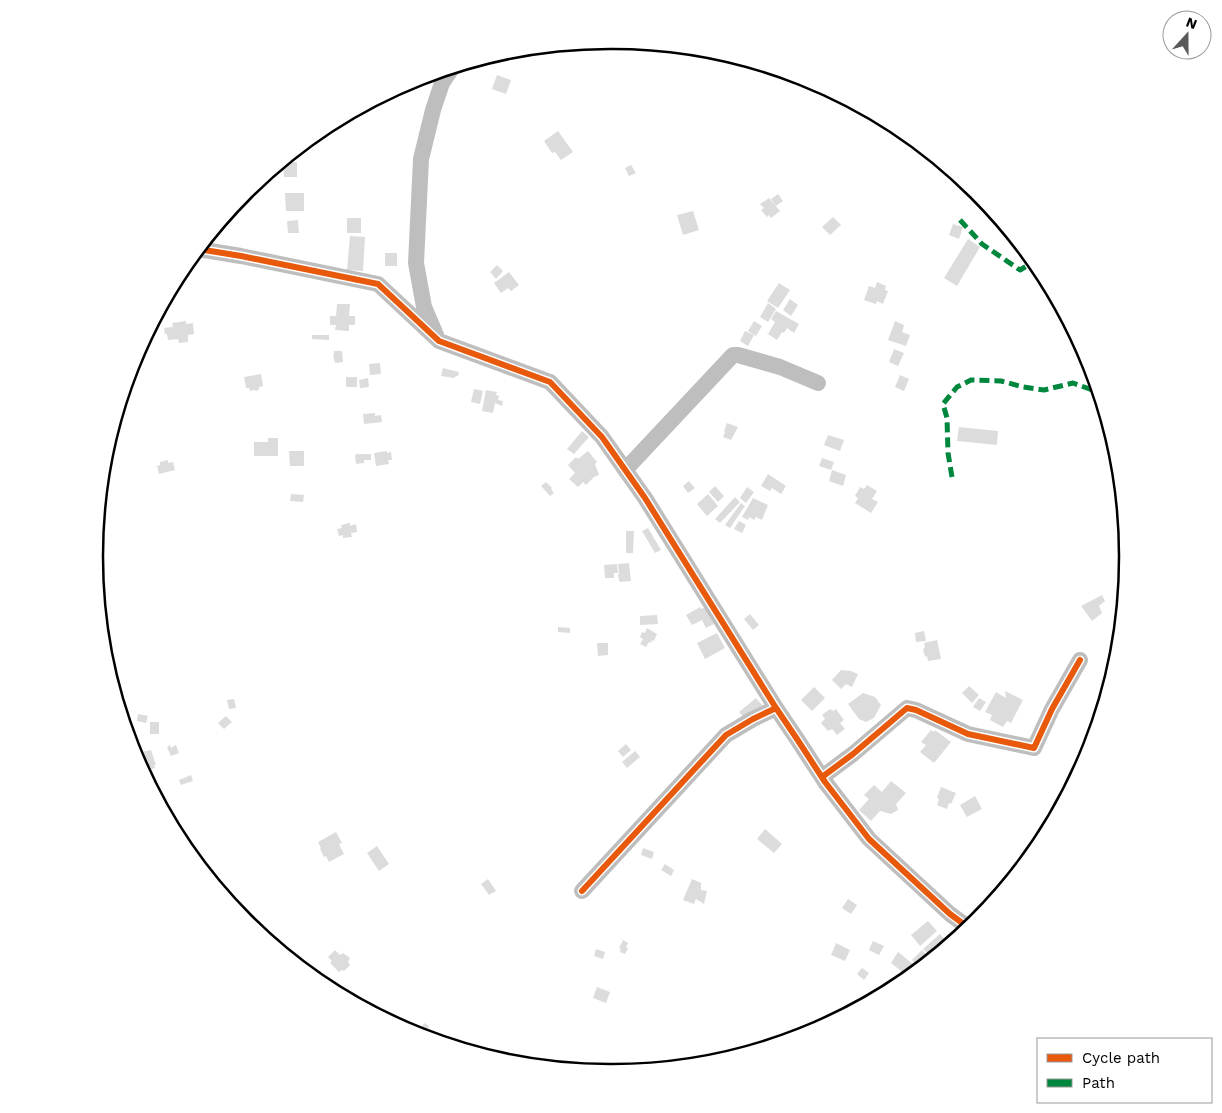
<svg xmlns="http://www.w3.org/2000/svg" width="1222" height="1113" viewBox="0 0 1222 1113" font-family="'Work Sans',sans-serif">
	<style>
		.building { fill: #dcdcdc }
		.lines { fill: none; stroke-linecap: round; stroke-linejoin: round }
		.minor { stroke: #bebebe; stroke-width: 16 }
		.quiet { stroke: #00873e; stroke-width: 5; stroke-dasharray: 10 5; stroke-linecap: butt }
		.cycleway-casing { stroke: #fff; stroke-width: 9 }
		.cycleway { stroke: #e8590c; stroke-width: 6 }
		.rim { fill: none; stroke: #000; stroke-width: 2.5 }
	</style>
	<rect width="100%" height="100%" fill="#fff"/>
	<path class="building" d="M497,75L511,80L506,94L492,89Z
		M558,131L573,152L561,160L555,152L552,153L544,141Z
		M297,162V177H284L283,163Z
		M631,165L636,173L629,176L625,168Z
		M285,193H304V211H286Z
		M778,194L783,201L776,206L771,199Z
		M769,198L780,211L771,218L769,215L767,217L761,210L764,208L760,204Z
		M693,211L699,230L683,235L677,215Z
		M833,217L841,225L830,235L822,227Z
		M347,218H361V233H347Z
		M298,220L299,233H288L287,221Z
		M953,224L963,227L959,239L949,235Z
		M350,236L365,237L363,271L347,270Z
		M968,239L980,247L957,286L944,278Z
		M385,253H397V266H385Z
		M497,265L503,271L496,279L490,272Z
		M509,272L519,285L511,291L508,288L501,293L494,283Z
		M877,282L886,286L885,290L888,291L883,304L877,301L876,304L864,300L869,286L875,288Z
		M779,283L790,290L778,308L767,301Z
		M790,299L798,305L791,316L783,310Z
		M768,303L776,309L768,322L760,317Z
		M337,304H350L349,316H355V325H349V331L335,330L336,325H330V316H336Z
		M776,311L799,324L794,333L787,328L784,333L782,332L777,340L768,334L775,322L771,319Z
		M186,321V324L193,323L194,334L188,335V342L179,343L178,339L168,340L167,334H165L164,328L173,327L172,323Z
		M754,321L762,326L756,336L748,331Z
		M895,321L904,325L902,332L910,335L906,346L888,340Z
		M745,331L754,335L748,346L740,341Z
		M312,335H329V340L312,339Z
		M894,349L904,353L898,366L889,362Z
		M334,351H342L343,362L335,363L333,355H334Z
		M380,363L381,374L370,375L369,364Z
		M443,368L459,372L458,376H456L454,378L441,376Z
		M261,374L263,386L259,387V389L257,391L254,390L250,391L249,388H246L244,377Z
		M900,375L909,379L904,391L895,387Z
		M346,377H357V387H346Z
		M368,378L369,387L360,388L359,380Z
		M474,389L483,391L480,404L471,402Z
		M486,390L497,392L496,395L499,396L498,400L503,401L502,406L495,403L493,413L482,411Z
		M375,413V416L381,415L382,422L364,424L363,414Z
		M727,423L738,427L731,440L723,437L725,432L724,431Z
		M959,427L998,431L997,445L957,441Z
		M582,431L589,437L574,454L567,449Z
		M828,435L844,440L840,451L824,445Z
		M268,438H278V456H254V442H268Z
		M289,451H304V466H290Z
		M387,451V453L391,452L392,460H388L389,464L376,466L374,453Z
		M588,451L597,462L595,464L599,475L594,477L586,485L583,482L578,487L569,479L575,473L568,465L576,457L578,459Z
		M357,454H371V460H364V463L356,464L355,455Z
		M822,458L834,462L831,470L819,466Z
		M168,460V463L173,462L175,470L159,474L157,466L160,465V462Z
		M832,470L846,475L843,486L829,481Z
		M768,474L786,486L781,494L772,488L770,491L761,486Z
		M689,481L695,488L688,493L683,486Z
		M546,482L552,488L551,489L554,493L550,496L541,486Z
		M867,485L877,491L872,499L878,502L871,513L855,503L858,498L855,496L860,487L864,489Z
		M715,486L724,496L718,502L709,492Z
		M747,487L754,492L746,503L740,498Z
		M291,494L304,495L303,502L290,501Z
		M708,494L718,506L707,516L697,504Z
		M735,497L740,502L720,523L715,519Z
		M753,498L768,505L762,520L756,517L754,520L749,517L748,520L742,517Z
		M741,503L745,506L730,528L725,525Z
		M739,521L746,525L742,533L734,529Z
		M350,523V526L356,524L357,532L351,533L352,537L343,538V535L339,536L337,529L342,528L341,525Z
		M648,528L661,550L655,553L642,531Z
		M626,531H634L633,553H626Z
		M629,563L631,581L620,582V581H619L618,574H619L618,564Z
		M617,564L618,573H614V578H605L604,565Z
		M1102,595L1105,601L1099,606L1102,613L1092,621L1081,606Z
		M700,607L701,609L705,607L714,624L706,628L702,620L692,625L686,615Z
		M750,614L759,625L753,630L744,619Z
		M657,615L658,624L640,625V616Z
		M558,627L570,628V633L558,632Z
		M647,628L657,634L654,641L652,640L651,643L649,642L646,647L640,644L643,639L640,637L642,632L645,633Z
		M924,631L926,641L916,642L915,633Z
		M717,633L725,648L705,659L697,643Z
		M937,640L941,659L928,661L927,656L925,657L923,649L925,648L924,643Z
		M597,643H608V655L598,656Z
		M841,670L851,671L858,674L852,687L846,684L841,689L832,680Z
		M969,686L979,695L972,703L962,693Z
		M814,687L825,698L812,711L801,700Z
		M1005,691L1023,700L1011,723L1007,721L1003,727L990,720L992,715L985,712L996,692L1006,698Z
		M863,693L875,697L881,705L874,718L866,722L859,719L848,704Z
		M756,698L763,706L746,720L739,712Z
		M979,698L986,702L980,711L973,707Z
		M234,699L236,708L229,709L227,700Z
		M830,709L833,711L836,709L844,720L840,723L845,729L837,735L832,729L828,731L821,723L825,719L822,715Z
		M138,714L148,716L146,723L137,721Z
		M226,716L232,722L224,729L218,723Z
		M150,722H159V734H150Z
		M931,730L934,732L935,730L951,742L934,763L920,752L926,745L921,742Z
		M626,744L631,750L623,757L618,751Z
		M170,745L171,748L176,745L179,753L171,756L167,747Z
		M151,750L156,765H154L155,768L151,769L150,766L146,767V764L141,766L137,753Z
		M635,751L640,757L627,768L622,762Z
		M191,775L193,781L181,785L179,780Z
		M891,781L906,793L896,804L898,810L891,814L880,811L871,821L859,810L869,799L864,795L874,785L882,792Z
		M941,787L956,793L951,804L949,803L947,809L937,805L939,799L937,798Z
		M975,796L982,809L967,817L960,805Z
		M765,829L782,844L774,853L757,839Z
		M336,832L342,843L339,844L344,854L329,862L326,856L324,857L320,849L321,848L318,842Z
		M377,846L389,864L379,871L367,853Z
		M643,848L654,852L652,859L641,855Z
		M665,864L674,870L671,876L661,870Z
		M488,879L496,891L489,895L481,884Z
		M692,879L701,883V890L707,891L704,904L696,899L694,904L683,900Z
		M848,899L857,905L851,914L842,908Z
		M928,921L937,931L920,946L911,935Z
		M940,934L949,944L932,958L923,949Z
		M623,940L628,943L626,947L628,948L625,954L620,952L621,949L619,948Z
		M873,941L884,946L879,955L869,950Z
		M836,943L850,950L845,961L831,955Z
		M596,949L605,952L603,959L594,956Z
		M335,950L340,955L343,953L350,958L348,962L350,965L344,971L342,970L339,972L330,963L332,961L328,957Z
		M922,950L930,959L920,968L912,960Z
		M898,952L913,964L905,974L891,963Z
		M862,968L869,973L864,980L857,974Z
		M597,987L610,992L606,1003L593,998Z
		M424,1023L429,1026L423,1037L417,1035Z"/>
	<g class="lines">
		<path class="minor" d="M198,249L241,256L378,284L439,341L550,382L602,437L645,498L776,708L797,739L825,782L869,839L950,914L969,928
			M436,335L424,307L416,263L421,159L433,110L442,83L453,67
			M625,470L733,355H738L780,367L818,383
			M822,777L853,754L907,708L916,710L968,734L1034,748L1052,709L1080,660
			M582,891L726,735L753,719L776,708"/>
		<path class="quiet" d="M960,220L982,244L1020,270L1032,263L1033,261
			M952,477L948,453L947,418L943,404L957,387L971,380L1001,381L1023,387L1044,390L1073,383L1098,392"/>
		<g class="cycleway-casing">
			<path id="cycleway" d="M198,249L241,256L378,284L439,341L550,382L602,437L645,498L776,708L797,739L825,782L869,839L950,914L969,928
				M822,777L853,754L907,708L916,710L968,734L1034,748L1052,709L1080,660
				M582,891L726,735L753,719L776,708"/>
		</g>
		<use href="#cycleway" class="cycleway"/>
	</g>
	<path d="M0 0H1222V1113H0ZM610 49H612A507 507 0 0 1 1119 556V557A507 507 0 0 1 612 1064H610A507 507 0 0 1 103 557V556A507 507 0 0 1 610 49Z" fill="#fff" fill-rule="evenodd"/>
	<path class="rim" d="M610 49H612A507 507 0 0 1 1119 556V557A507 507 0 0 1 612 1064H610A507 507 0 0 1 103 557V556A507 507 0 0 1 610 49Z"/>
	<rect x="1037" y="1038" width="175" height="65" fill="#ffffff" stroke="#999999"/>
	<rect x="1047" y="1054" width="25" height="8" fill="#e8590c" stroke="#999999"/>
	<text x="1082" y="1063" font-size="15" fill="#000000">Cycle path</text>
	<rect x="1047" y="1079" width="25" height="8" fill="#00873e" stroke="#999999"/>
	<text x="1082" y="1088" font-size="15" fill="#000000">Path</text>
	<g transform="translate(1187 35) rotate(21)"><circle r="24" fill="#ffffff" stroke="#999999"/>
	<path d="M0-4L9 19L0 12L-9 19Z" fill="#595959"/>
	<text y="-8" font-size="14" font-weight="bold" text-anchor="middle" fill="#000000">N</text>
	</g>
</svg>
